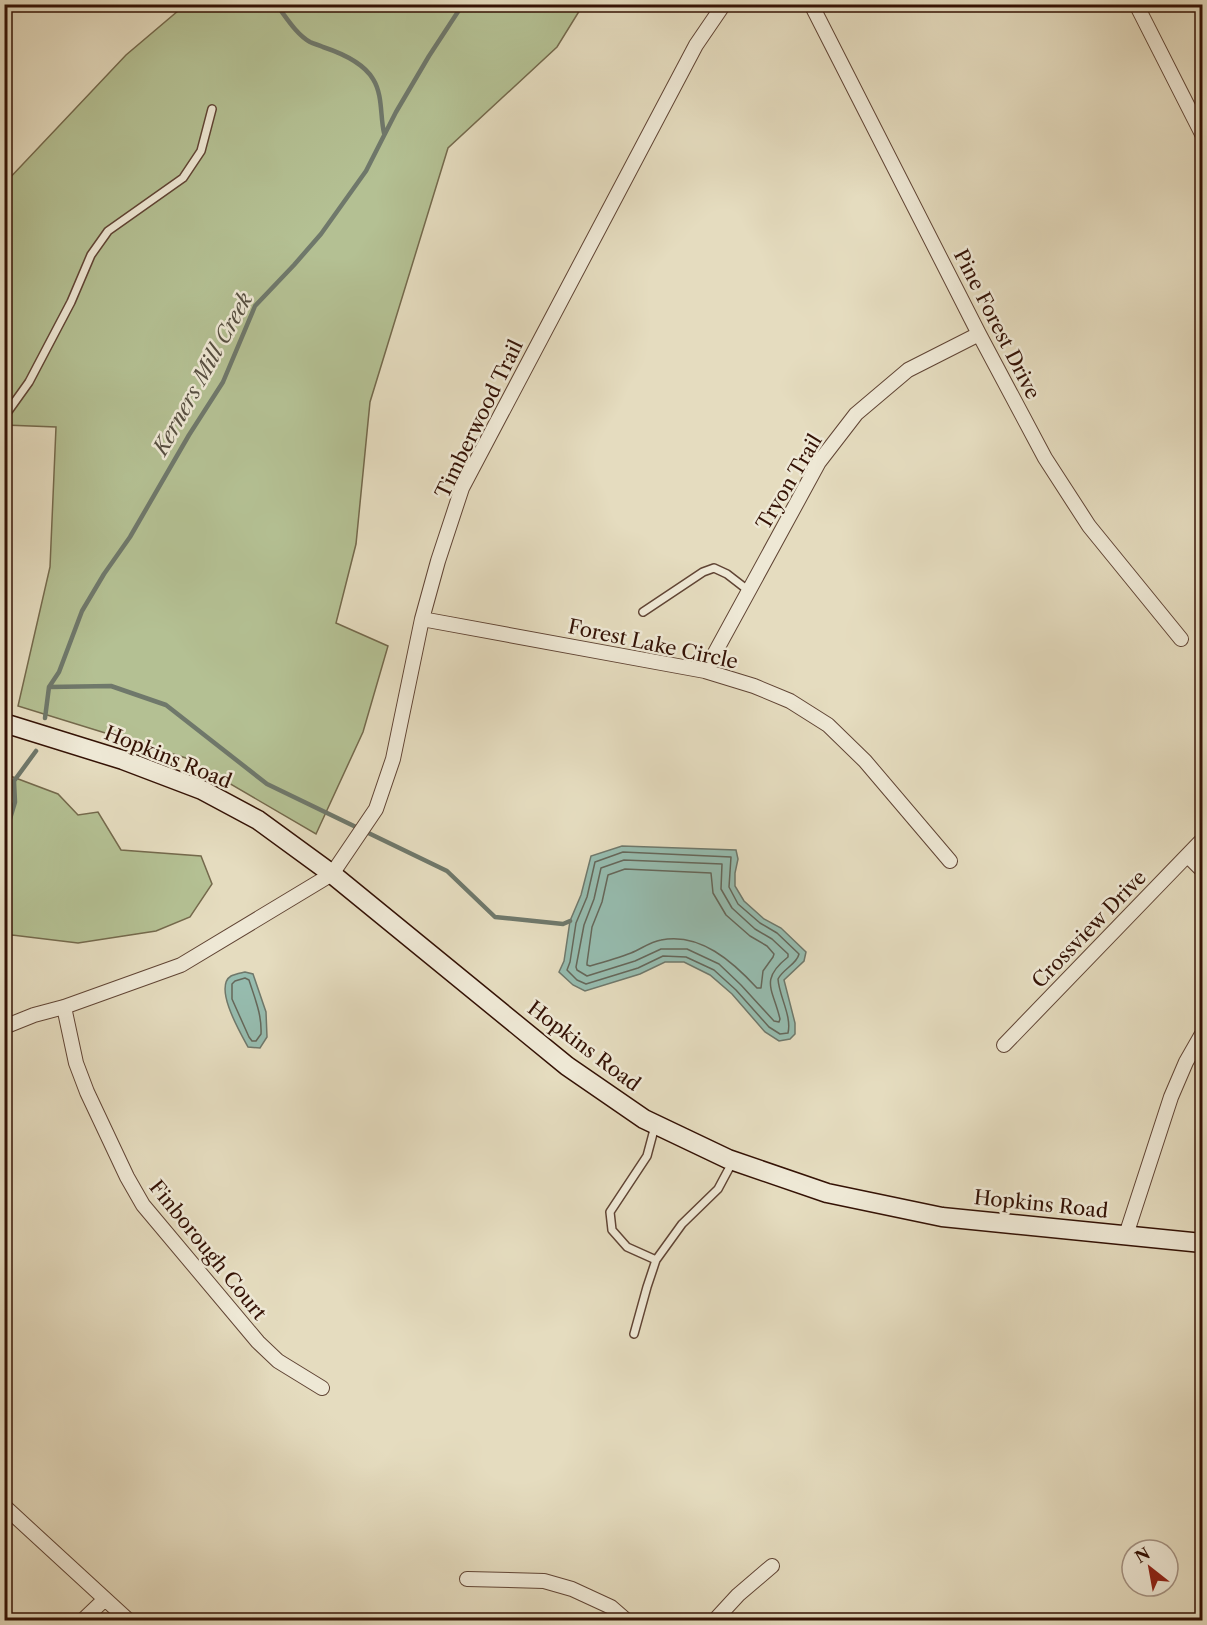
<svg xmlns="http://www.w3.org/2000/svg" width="1207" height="1625" viewBox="0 0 1207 1625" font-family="'Libre Caslon Text',serif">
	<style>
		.green { fill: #b4c093; stroke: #74694c; stroke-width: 1.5 }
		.water { fill: #96bcaf; stroke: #6f786b; stroke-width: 1.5 }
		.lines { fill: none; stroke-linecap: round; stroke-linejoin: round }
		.shore { stroke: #65675a; stroke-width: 1.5 }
		.stream { stroke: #6f786b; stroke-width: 4.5 }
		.service-casing { stroke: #604434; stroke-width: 10 }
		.minor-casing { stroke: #604434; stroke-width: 16 }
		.secondary-casing { stroke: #341205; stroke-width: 21 }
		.service { stroke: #eee8d5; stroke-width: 7 }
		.minor { stroke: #eee8d5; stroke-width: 14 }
		.secondary { stroke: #eee8d5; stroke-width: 18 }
		.labels { text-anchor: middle; stroke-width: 5; stroke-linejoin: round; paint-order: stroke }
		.street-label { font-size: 20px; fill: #341205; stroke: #eee8d5 }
		.water-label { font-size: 21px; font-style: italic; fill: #564e40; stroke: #eee8d5 }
	</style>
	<rect width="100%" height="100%" fill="#e5dcbf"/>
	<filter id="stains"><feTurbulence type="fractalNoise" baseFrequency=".00333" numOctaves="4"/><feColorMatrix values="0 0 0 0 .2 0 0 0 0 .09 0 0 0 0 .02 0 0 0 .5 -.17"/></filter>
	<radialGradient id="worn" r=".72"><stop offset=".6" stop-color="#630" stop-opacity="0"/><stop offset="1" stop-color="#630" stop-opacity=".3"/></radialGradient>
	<path class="green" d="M185,5H583L557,47L448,148L370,402L356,544L336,623L388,646L363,732L316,834L186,758L18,706L50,567L56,427L5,425V183L126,55Z
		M5,774L58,794L78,815L98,812L121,850L201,856L212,884L190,917L156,931L78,943L12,935L5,936Z"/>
	<path class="water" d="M622,846L736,850L738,859L735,873V886L744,901L764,919L781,928L806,952L804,961L784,980L795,1023V1034L790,1039L779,1041L765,1032L732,994L710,975L684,962H665L640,974L585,991L573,985L559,972L564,961L570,921L581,895L591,856Z
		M245,972L253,974L266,1012L267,1037L260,1048L248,1047C241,1034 213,987 231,976C235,974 241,973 245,972Z"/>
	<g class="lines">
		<path class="shore" d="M623,852L731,857L729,887L738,904L760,923L777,933L799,954C797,964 783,969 778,979C779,996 792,1016 788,1033L780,1034L769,1027L736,990L714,970L686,957L663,956L638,968L586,984L577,980L567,970L570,962L576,923L587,897L595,862Z
			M624,860L722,864L721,889L732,908L755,929L772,939L788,954V957C759,980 773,989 780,1019L779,1022L774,1021L741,985L719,964L687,949H661L635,961L587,976L577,970L576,967L584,925L594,899L601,868Z
			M625,869L711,873L713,893L726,915L750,936L767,946L774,954L773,957L763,971L761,988H757C733,962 700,932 661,940C650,942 641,949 631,953C618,958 604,962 590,966L587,965V963L592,927L602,902L608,875Z
			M245,978L249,980C255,999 262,1015 261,1034L256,1041H252L249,1037L232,999V984L235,981Z"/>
		<path class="stream" d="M276,4C286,17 296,34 310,42C314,44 319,45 323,47C341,53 363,62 373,79C383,95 380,116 384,133
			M49,687L111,686L166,705L267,784L447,871L495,917L563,924L570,921
			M45,718L49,687L59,672L82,611L104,574L130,537L189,435L223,382L255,306L294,265L321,234L366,171L396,112L429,56L463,4
			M4,829L9,822L15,802L14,781L36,751"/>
		<g class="service-casing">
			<path id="service" d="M4,417L29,382L71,302L91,255L108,231L183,178L201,151L212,109
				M643,612L703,572L714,568L727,574L749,591
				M655,1126L647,1156L610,1212L612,1230L627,1247L656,1260
				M634,1334L647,1287L656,1260L682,1224L718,1189L733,1161"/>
		</g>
		<g class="minor-casing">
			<path id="minor" d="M811,4L979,334L1045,458L1089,526L1181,639
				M1136,4L1202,134
				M422,619L705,671L754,686L790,701L828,725L865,761L950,861
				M705,671L819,462L856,414L908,370L979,334
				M1188,856L1202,870
				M64,1007L76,1063L87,1092L127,1177L143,1205L258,1342L278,1361L322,1388
				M4,1027L34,1015L64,1007L181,965L332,874L376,809L393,759L422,619L438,561L462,488L696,45L724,4
				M1004,1045L1202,840
				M1126,1235L1171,1097L1186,1062L1202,1034
				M4,1506L128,1620
				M467,1579L544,1581L572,1589L611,1607L626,1620
				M83,1620L105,1599
				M715,1620L738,1595L772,1566"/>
		</g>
		<g class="secondary-casing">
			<path id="secondary" d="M4,723L123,760L202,790L258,820L332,874L567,1066L644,1119L728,1159L827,1193L942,1217L1202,1243"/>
		</g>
		<use href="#service" class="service"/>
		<use href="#minor" class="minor"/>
		<use href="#secondary" class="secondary"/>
	</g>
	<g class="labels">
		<g class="street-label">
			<text transform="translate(997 324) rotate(63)" y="7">Pine Forest Drive</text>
			<text transform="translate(479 419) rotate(-64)" y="7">Timberwood Trail</text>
			<text transform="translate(789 482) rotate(-59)" y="7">Tryon Trail</text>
			<text transform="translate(653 644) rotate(12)" y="7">Forest Lake Circle</text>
			<text transform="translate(168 757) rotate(22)" y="7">Hopkins Road</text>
			<text transform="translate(1089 929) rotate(-46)" y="7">Crossview Drive</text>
			<text transform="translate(584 1046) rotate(37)" y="7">Hopkins Road</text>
			<text transform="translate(1041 1204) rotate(6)" y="7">Hopkins Road</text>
			<text transform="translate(208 1250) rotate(51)" y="7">Finborough Court</text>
		</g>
		<g class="water-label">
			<text transform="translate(203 374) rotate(-61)" y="7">Kerners Mill Creek</text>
		</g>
	</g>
	<rect width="1207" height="1625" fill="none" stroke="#e5dcbf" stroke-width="24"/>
	<rect x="6" y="6" width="1195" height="1613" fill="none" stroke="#341205" stroke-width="3"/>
	<rect x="12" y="12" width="1183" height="1601" fill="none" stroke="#341205" stroke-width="1.5"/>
	<g transform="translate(1150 1568) rotate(329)"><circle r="28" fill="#eee8d5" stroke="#a49282" stroke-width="1.5"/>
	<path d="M0-4.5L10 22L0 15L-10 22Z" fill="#8f2418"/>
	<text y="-9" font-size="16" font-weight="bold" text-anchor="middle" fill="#341205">N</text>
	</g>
	<rect width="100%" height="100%" filter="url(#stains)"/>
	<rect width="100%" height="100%" fill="url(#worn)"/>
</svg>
